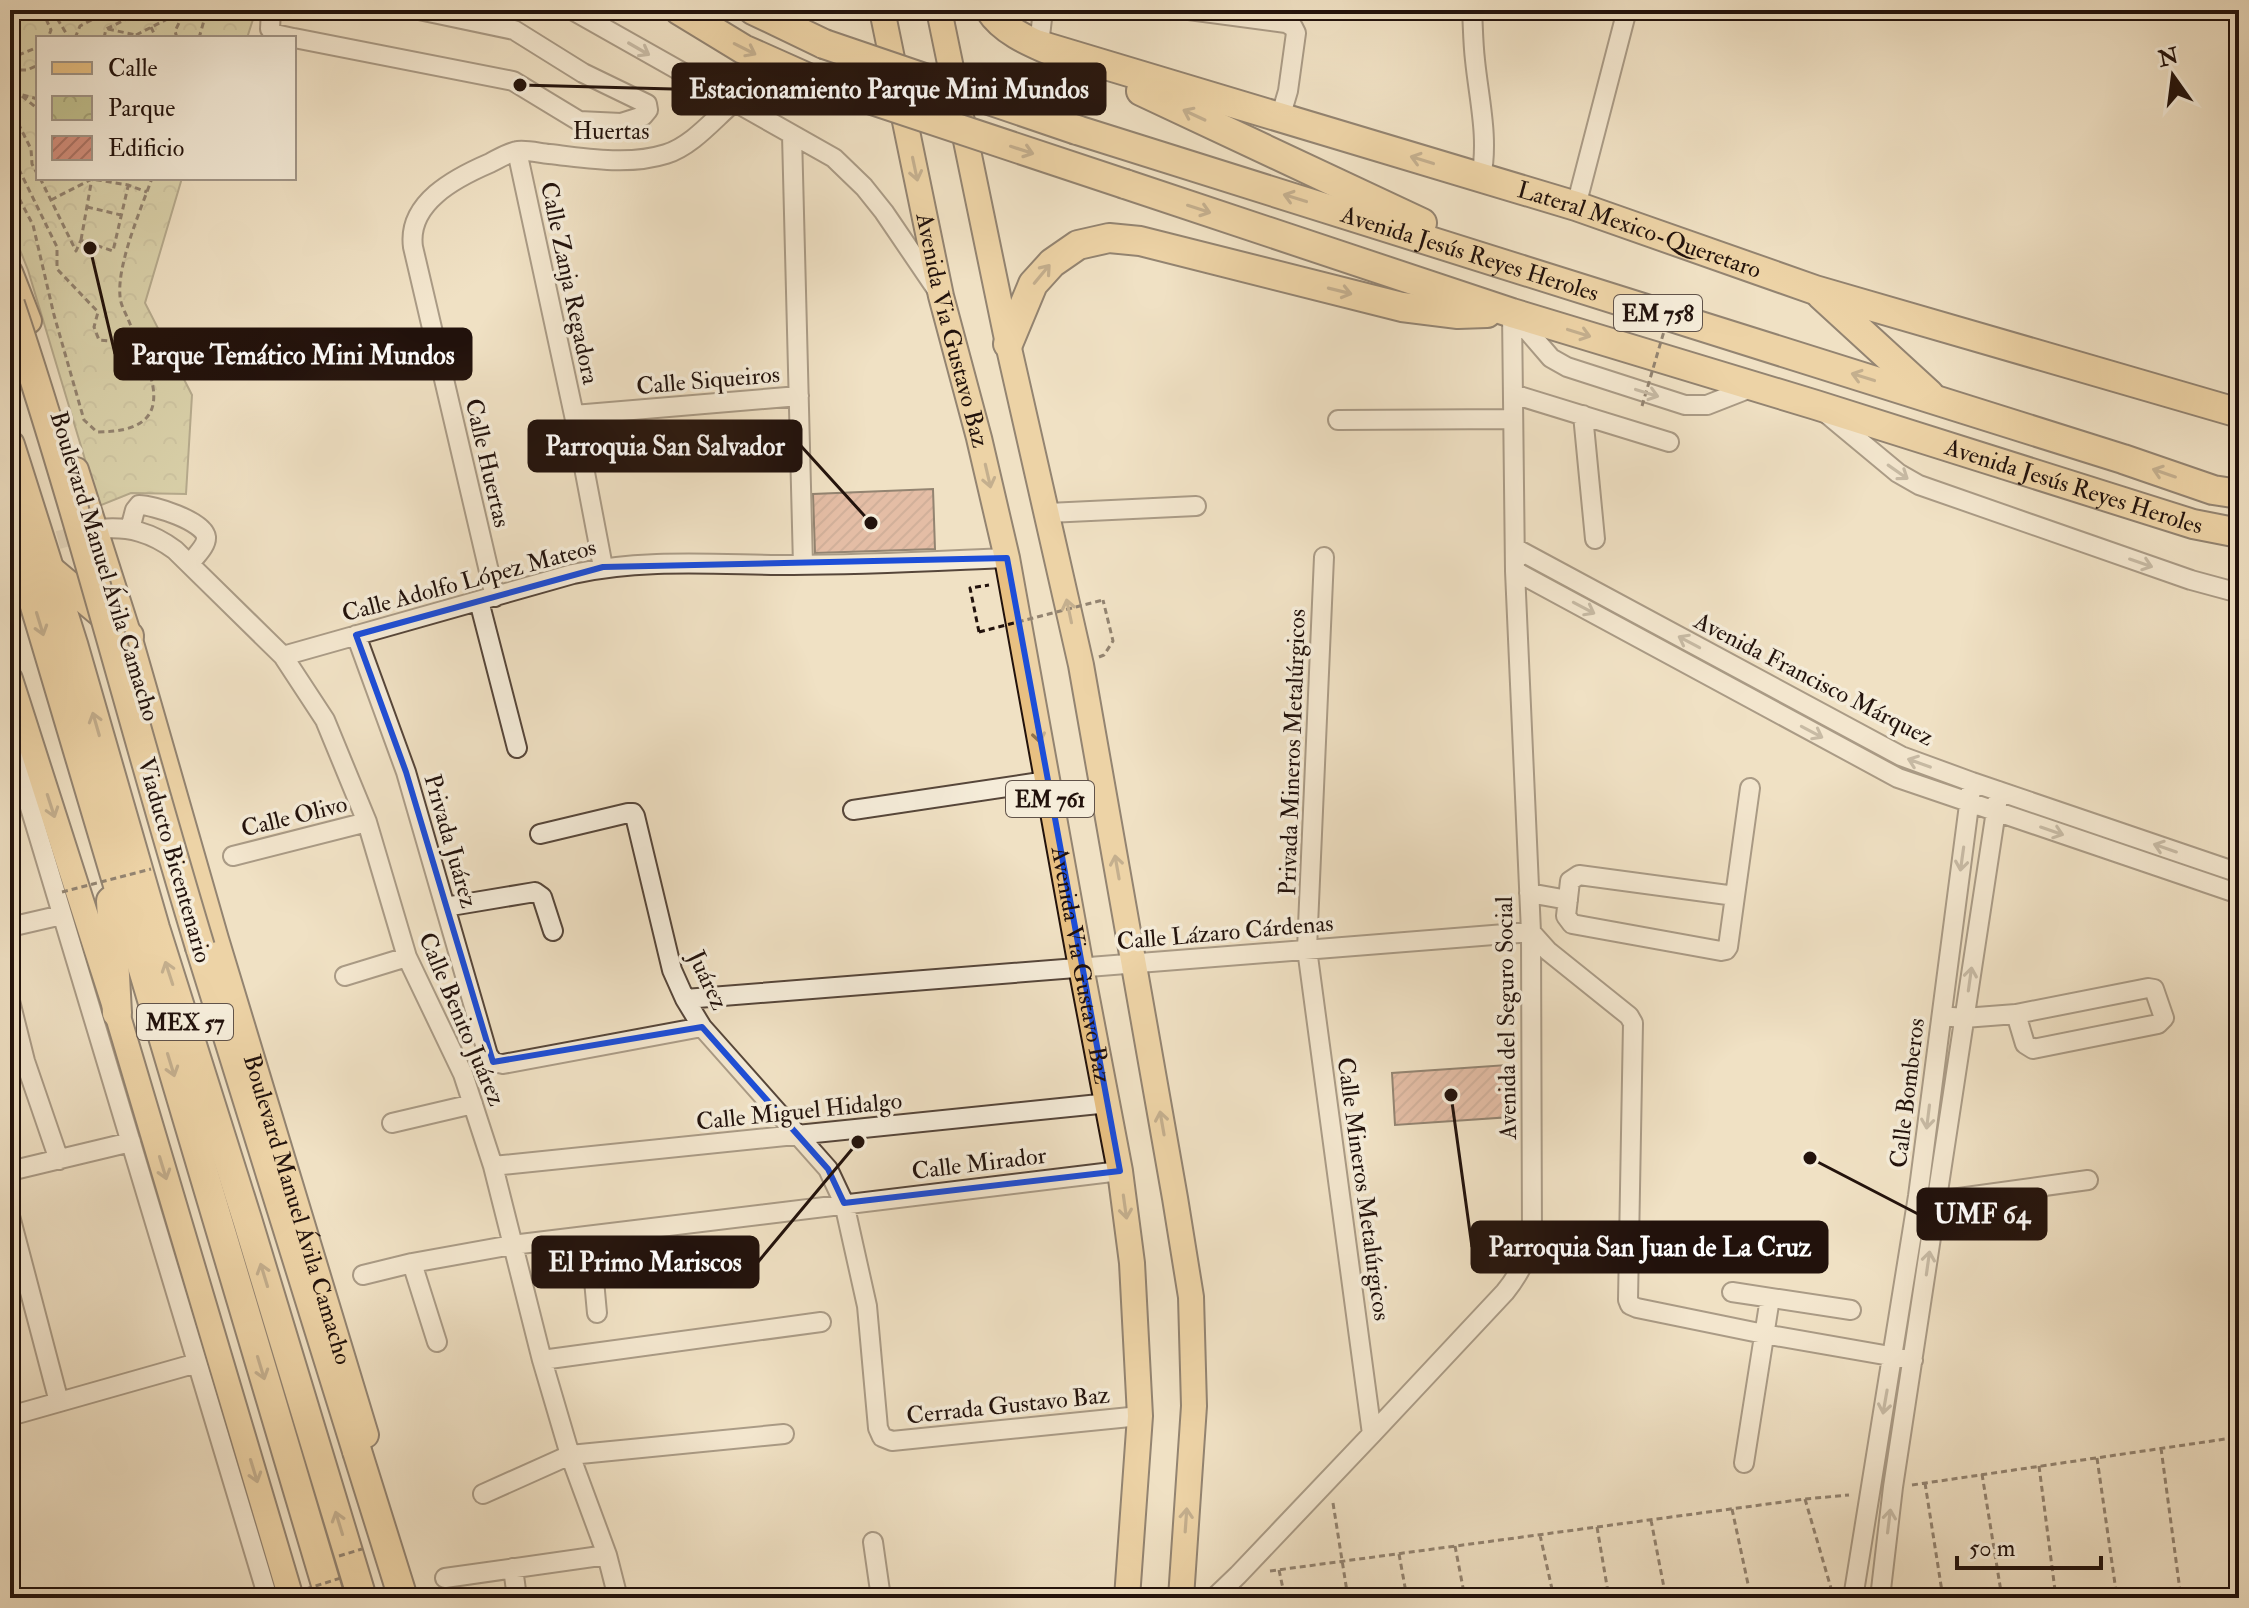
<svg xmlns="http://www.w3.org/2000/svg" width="2249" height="1608" viewBox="0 0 2249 1608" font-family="'IM FELL Double Pica',serif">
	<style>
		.park { fill: url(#park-crowns); stroke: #726a4e; stroke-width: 2 }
		.building { fill: url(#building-hatch); stroke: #22120c; stroke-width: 2 }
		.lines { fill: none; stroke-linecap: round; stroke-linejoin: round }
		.minor-tunnel { stroke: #d1c2a8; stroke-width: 18; stroke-dasharray: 18 9; stroke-linecap: butt }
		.minor-casing { stroke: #56463a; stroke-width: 22 }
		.major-casing { stroke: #22120c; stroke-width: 28 }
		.highway-casing { stroke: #22120c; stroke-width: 32 }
		.path { stroke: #22120c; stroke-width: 3; stroke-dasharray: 6 4; stroke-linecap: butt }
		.minor { stroke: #f5ecd9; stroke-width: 18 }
		.major { stroke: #e8c082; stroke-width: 24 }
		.highway { stroke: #e8c082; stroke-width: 28 }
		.highway-bridge-casing { stroke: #22120c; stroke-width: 32; stroke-linecap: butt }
		.path-bridge { stroke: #22120c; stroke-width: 3; stroke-dasharray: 6 4; stroke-linecap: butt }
		.highway-bridge { stroke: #e8c082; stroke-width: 28 }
		.oneway { stroke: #968a7d }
		.oneway2 { stroke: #8f724d }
		.marked { fill: none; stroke: #1d4ed8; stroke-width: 6; stroke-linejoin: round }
		.labels { text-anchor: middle; stroke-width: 7; stroke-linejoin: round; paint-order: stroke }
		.shield { fill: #f5ecd9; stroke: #61534a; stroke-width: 2 }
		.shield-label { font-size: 22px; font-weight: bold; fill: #22120c }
		.street-label { font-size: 24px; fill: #22120c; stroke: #f5ecd9 }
		.leader { fill: none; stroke: #22120c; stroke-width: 3 }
		.callout-dot { fill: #22120c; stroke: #f5ecd9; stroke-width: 3 }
		.callout { fill: #22120c; stroke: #22120c; stroke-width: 3 }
		.callout-label { font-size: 26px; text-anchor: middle; font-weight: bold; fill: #fff }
	</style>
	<defs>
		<pattern id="park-crowns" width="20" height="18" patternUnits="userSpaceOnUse" patternTransform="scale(2)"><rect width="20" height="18" fill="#c1c18f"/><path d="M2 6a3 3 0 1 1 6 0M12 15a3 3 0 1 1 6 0" fill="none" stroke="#a6a57a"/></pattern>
		<pattern id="building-hatch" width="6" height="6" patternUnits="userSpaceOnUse" patternTransform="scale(2)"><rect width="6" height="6" fill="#d4907e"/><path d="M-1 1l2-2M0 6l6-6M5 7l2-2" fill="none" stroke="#ac7466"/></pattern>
	</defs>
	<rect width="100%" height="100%" fill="#f0e1c4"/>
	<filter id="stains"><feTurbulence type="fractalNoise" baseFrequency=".0025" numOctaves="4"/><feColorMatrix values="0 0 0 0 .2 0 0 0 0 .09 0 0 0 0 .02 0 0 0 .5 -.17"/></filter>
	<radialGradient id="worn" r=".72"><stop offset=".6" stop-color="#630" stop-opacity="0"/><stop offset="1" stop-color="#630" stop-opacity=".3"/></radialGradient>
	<path class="park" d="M10,10H256L247,38H38V178H182L145,303L192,395L186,494L131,493L99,506L28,270L10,225Z"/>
	<path class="building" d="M933,489L935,549L815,553L813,494Z
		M1507,1065L1511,1117L1395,1125L1392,1073Z"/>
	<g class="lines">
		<path class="minor-tunnel" d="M32,547L88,532"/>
		<g class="minor-casing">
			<path id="minor" d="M271,10L270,29L275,34L293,38
				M572,10L834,158L864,187L884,212L937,290
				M1189,10L1286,23L1293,27L1296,33L1288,91L1280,118
				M1472,10C1473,27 1473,43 1475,60C1479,100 1489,138 1481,178
				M294,38L513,81L579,121L621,123L643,116L648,110L647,104L583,73L514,30L419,10
				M1039,45L1043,10
				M792,135L803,565
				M517,151L574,415L603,567
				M1576,206L1627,10
				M1514,315L1551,358L1567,367L1685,405H1707L1753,387
				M1513,394L1669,442
				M1827,414L1898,473L1919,485L2191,580L2239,593
				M574,415L799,396
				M1583,415L1595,539
				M1338,420L1513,419
				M1048,513L1196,506
				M100,529C129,526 152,533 175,550L283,656L325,720L367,822L407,957L463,1074L493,1166L542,1360L570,1455L607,1555L618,1598
				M130,529L135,510L139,505C153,505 204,521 206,537C207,546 194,557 190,564
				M1515,548L1901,756L1972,782L2239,873
				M1324,557L1307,949L1372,1434
				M1515,571L1898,778L2239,894
				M495,597L413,247C407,203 455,178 490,163C498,159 509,152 518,151C528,150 539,153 549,154C587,158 628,166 666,154C692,146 714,119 734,102
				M479,601L517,748
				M356,635L406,772L488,1055L493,1062L503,1064L702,1027
				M283,656L573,574C645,558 720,565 793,565C864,565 936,561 1007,558
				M10,741L268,1598
				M853,810L1047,781
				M540,834L628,813H633L635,816L672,970L685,999L702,1027L828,1169L844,1203L867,1306L878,1428L882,1437L892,1441L1140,1416
				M233,856L367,822
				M1579,875L1735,896L1728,947L1726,950L1721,951L1572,924L1566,916L1570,881Z
				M1529,893L1568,900
				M1735,896L1750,788
				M445,907L535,892L542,897L553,931
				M10,927L62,915
				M345,976L407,957
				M685,999L1531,932L1548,951L1629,1016L1633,1023L1628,1300L1630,1305L1637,1308L1764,1334L1913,1360
				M10,1001L25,1061L59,1160
				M1952,1017L1964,1018L2016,1014L2148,988L2154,989L2164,1018L2158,1024L2033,1049L2025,1044L2016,1014
				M392,1123L473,1104
				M493,1166L1109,1103
				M10,1171L131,1142
				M1928,1198L1937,1201L2088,1180
				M10,1216L59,1402
				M590,1237L597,1313
				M412,1263L437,1342
				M363,1275L412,1263L512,1245L1120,1171
				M1732,1292L1851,1310
				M542,1360L821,1322
				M10,1416L197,1363
				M1744,1463L1770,1298
				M483,1494L570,1455L784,1434
				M873,1542L881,1598
				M513,1568L517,1598
				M445,1578L607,1555
				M1214,1598L1238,1575L1372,1434L1505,1292C1518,1276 1526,1261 1532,1241L1531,932L1515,571L1512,313
				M1853,1598L1918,1196L1972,782
				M1880,1598L1893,1487L1999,791"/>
		</g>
		<g class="major-casing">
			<g id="major">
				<path id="s1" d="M882,10L941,296L979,438L1007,558L1081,967L1120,1171L1132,1263L1140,1416L1127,1598"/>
				<path d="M939,10L1008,344L1081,665L1175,1198L1191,1297L1194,1406L1181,1598"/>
				<path d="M10,272L29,321"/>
				<path id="s2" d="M76,470L129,636L216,939L366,1435"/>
				<path d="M10,679L117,1013L291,1598"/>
			</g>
		</g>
		<g class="highway-casing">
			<g id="highway">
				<path d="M679,10L743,49L815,81"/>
				<path d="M753,10L824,44"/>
				<path d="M990,10C1004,32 1033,43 1056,53"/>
				<path id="s3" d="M1039,45L1576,206L1815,290L2239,413"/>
				<path d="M1141,91L1422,223"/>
				<path id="s4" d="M1077,130L2123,459L2213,490L2239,494"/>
				<path id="s5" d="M1125,184L1512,313L1816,405L2193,524L2239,533"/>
				<path d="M1821,295L1929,394"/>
				<path d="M1008,344L1033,284L1052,263L1078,245L1109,238L1140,241L1402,307L1458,314L1487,313"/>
				<path d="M10,445L73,644L155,928L247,1219L362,1598"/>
				<path d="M10,522L330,1598"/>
				<path d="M50,570L129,636"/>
				<path d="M111,901L117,1013"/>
				<path d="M200,947L357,1451"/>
			</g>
		</g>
		<path class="path" d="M42,10L51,30L48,38
			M52,10L69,38
			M69,10L72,15L83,10
			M10,17L14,10
			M151,27L156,38
			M108,29L136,35L137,38
			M136,35L185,10
			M75,38L80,26L111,10
			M104,38L106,29L145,10
			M177,38L175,31L184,13
			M199,38L207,10
			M10,56L11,58L38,47
			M10,70H27L38,65
			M22,96L38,109
			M38,99L19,94L15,117L31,149L32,164L38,175
			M10,151L57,247V269L98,312L94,327L99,340L138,343
			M40,178L76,251L81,240L113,251L130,178
			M10,181L33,225L54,315L84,420L97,432C186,432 149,370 128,319C125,312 120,303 120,296C117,264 141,209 152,178
			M51,200L92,179L128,185L147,192
			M87,207L121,215
			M81,240L92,178
			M979,632L970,588L989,585
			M1099,657L1104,655L1113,641L1103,600
			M2161,1448L2181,1598
			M2097,1458L2117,1598
			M2039,1466L2056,1598
			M1982,1474L2002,1598
			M1925,1483L1943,1598
			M1912,1485L2239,1437
			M1805,1499L1833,1595
			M1333,1503L1348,1598
			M1732,1509L1751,1598
			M1651,1520L1666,1598
			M1597,1527L1609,1598
			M1540,1535L1554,1598
			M1455,1546L1465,1598
			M1399,1554L1407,1598
			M1279,1570L1285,1598
			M1270,1571L1805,1499L1849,1495"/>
		<use href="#minor" class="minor"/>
		<use href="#major" class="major"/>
		<use href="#highway" class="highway"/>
		<g class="highway-bridge-casing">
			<path id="highway-bridge" d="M824,44L1077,130
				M815,81L1125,184
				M10,304C81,516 135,733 200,947
				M357,1451L403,1598"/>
		</g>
		<path class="path-bridge" d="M1642,406L1675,294
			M979,632L1103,600
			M62,892L151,869
			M339,1556L362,1549
			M287,1595L344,1577"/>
		<use href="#highway-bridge" class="highway-bridge"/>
	</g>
	<defs><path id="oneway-shaft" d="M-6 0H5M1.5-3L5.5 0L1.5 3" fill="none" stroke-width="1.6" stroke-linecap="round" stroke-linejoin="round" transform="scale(2)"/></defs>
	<g class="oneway">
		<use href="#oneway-shaft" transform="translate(639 49) rotate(30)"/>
		<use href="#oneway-shaft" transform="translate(1647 393) rotate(17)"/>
		<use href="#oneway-shaft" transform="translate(1898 472) rotate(35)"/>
		<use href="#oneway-shaft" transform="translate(2141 563) rotate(19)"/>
		<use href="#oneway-shaft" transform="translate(1584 608) rotate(28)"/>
		<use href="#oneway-shaft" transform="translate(1689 642) rotate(-152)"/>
		<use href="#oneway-shaft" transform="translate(1812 732) rotate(28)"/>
		<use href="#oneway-shaft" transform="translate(1919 763) rotate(-160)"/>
		<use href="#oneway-shaft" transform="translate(2052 831) rotate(19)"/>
		<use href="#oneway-shaft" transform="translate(2165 848) rotate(-161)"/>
		<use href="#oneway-shaft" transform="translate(1962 859) rotate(98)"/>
		<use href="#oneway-shaft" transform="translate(1970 979) rotate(-82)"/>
		<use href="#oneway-shaft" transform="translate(1928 1117) rotate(97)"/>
		<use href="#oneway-shaft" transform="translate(1928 1263) rotate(-82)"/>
		<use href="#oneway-shaft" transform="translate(1885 1402) rotate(100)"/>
		<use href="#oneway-shaft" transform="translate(1889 1521) rotate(-83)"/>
	</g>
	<g class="oneway2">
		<use href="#oneway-shaft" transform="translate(745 49) rotate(27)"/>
		<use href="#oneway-shaft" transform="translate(1194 115) rotate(-155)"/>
		<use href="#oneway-shaft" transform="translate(1022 150) rotate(18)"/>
		<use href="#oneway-shaft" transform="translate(1422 160) rotate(-163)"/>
		<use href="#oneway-shaft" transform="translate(915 169) rotate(78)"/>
		<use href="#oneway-shaft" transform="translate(1295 198) rotate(-163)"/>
		<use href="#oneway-shaft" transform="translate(1199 209) rotate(18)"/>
		<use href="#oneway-shaft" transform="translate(1042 274) rotate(-50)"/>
		<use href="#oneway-shaft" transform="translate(1340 291) rotate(14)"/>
		<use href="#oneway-shaft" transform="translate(1579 333) rotate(17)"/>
		<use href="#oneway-shaft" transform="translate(1863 377) rotate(-163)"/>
		<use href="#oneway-shaft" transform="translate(2164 473) rotate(-161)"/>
		<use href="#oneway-shaft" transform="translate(988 476) rotate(77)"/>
		<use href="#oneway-shaft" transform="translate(1069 611) rotate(-102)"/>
		<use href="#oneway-shaft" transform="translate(40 624) rotate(73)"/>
		<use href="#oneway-shaft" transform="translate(96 724) rotate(-106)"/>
		<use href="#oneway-shaft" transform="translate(1038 731) rotate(80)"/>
		<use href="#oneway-shaft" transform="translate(51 806) rotate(72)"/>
		<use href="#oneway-shaft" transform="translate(1117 867) rotate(-100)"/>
		<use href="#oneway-shaft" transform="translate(169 973) rotate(-108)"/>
		<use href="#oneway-shaft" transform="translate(171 1065) rotate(73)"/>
		<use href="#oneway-shaft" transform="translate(1162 1123) rotate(-100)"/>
		<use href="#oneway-shaft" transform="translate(163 1168) rotate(73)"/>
		<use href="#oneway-shaft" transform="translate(1125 1207) rotate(82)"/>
		<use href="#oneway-shaft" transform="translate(264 1275) rotate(-107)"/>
		<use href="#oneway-shaft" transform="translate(261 1368) rotate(73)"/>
		<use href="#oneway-shaft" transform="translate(254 1471) rotate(73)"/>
		<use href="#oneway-shaft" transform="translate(1186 1520) rotate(-86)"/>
		<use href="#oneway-shaft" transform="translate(339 1523) rotate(-107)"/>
	</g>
	<path d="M0 0H2249V1608H0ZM1007,558L1120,1171L844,1203L828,1169L702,1027L493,1062L406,772L356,635L603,567Z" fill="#f0e1c4" fill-opacity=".55" fill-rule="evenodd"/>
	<path class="marked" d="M1007,558L1120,1171L844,1203L828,1169L702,1027L493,1062L406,772L356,635L603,567Z"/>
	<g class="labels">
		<g class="shield">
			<rect x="1614" y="295" width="88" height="36" rx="6"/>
			<rect x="1006" y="781" width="88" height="36" rx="6"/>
			<rect x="137" y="1004" width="96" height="36" rx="6"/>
		</g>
		<g class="shield-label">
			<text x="1658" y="321">EM 758</text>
			<text x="1050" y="807">EM 761</text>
			<text x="185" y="1030">MEX 57</text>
		</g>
		<g class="street-label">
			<text x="611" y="139">Huertas</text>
			<text dy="8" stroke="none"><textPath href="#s3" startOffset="628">Lateral Mexico-Queretaro</textPath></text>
			<text dy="8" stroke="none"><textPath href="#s4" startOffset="412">Avenida Jesús Reyes Heroles</textPath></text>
			<text transform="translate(570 283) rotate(78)" y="8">Calle Zanja Regadora</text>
			<text dy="8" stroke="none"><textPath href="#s1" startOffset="328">Avenida Via Gustavo Baz</textPath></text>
			<text transform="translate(708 380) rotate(-5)" y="8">Calle Siqueiros</text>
			<text transform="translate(488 463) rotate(77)" y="8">Calle Huertas</text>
			<text dy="8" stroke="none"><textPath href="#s5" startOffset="996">Avenida Jesús Reyes Heroles</textPath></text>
			<text transform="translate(105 566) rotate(73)" y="8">Boulevard Manuel Ávila Camacho</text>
			<text transform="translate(469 580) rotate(-15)" y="8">Calle Adolfo López Mateos</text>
			<text transform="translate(1814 679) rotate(27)" y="8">Avenida Francisco Márquez</text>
			<text transform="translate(1292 752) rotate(-88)" y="8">Privada Mineros Metalúrgicos</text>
			<text transform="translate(294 816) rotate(-14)" y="8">Calle Olivo</text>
			<text transform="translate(451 841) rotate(74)" y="8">Privada Juárez</text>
			<text transform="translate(175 860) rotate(74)" y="8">Viaducto Bicentenario</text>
			<text transform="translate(1225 932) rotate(-5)" y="8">Calle Lázaro Cárdenas</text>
			<text dy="8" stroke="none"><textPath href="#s1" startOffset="976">Avenida Via Gustavo Baz</textPath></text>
			<text transform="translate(708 980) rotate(65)" y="8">Juárez</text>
			<text transform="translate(1506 1018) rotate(-91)" y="8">Avenida del Seguro Social</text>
			<text transform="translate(462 1019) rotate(67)" y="8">Calle Benito Juárez</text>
			<text transform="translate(1907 1093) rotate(-83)" y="8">Calle Bomberos</text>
			<text transform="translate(799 1111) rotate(-6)" y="8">Calle Miguel Hidalgo</text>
			<text transform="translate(979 1163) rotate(-7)" y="8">Calle Mirador</text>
			<text transform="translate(1364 1189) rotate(82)" y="8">Calle Mineros Metalúrgicos</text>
			<text dy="8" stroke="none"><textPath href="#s2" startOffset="772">Boulevard Manuel Ávila Camacho</textPath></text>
			<text transform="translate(1008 1405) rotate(-6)" y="8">Cerrada Gustavo Baz</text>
		</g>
	</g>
	<path class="leader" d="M520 85L673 89M90 248L115 354M871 523L801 446M1810 1158L1918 1214M1451 1095L1472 1247M858 1142L758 1262"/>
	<g class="callout-dot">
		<circle cx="520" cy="85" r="8"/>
		<circle cx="90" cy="248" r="8"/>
		<circle cx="871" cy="523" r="8"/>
		<circle cx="1810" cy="1158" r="8"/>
		<circle cx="1451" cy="1095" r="8"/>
		<circle cx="858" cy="1142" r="8"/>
	</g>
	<g class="callout">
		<rect x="673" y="64" width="432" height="50" rx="8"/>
		<rect x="115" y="329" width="356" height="50" rx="8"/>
		<rect x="529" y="421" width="272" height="50" rx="8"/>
		<rect x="1918" y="1189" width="128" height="50" rx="8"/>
		<rect x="1472" y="1222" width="355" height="50" rx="8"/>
		<rect x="533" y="1237" width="225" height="50" rx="8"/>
	</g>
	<g class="callout-label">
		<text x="889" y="98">Estacionamiento Parque Mini Mundos</text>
		<text x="293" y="364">Parque Temático Mini Mundos</text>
		<text x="665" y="455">Parroquia San Salvador</text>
		<text x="1982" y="1223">UMF 64</text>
		<text x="1650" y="1256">Parroquia San Juan de La Cruz</text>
		<text x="645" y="1271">El Primo Mariscos</text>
	</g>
	<rect width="2249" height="1608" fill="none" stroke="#f0e1c4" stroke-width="40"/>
	<rect x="12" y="12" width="2225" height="1584" fill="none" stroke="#22120c" stroke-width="4"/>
	<rect x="20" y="20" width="2209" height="1568" fill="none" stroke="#22120c" stroke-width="2"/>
	<rect x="36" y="36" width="260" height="144" fill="#f5ecd9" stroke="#a19587" stroke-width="2"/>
	<rect x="52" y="62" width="40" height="12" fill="#e8c082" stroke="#a19587" stroke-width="2"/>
	<text x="108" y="76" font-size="24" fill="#22120c">Calle</text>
	<rect x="52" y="96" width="40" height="24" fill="url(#park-crowns)" stroke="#a19587" stroke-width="2"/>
	<text x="108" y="116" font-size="24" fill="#22120c">Parque</text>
	<rect x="52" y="136" width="40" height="24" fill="url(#building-hatch)" stroke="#a19587" stroke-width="2"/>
	<text x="108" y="156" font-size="24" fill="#22120c">Edificio</text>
	<g transform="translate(2173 76) rotate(346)" stroke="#f5ecd9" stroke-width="6" paint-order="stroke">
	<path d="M0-6L14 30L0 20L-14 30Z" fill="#22120c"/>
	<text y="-12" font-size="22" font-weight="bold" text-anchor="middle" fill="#22120c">N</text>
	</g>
	<path d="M1957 1556v12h144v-12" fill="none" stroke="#22120c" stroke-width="4"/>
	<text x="1969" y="1556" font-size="24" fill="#22120c" stroke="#f5ecd9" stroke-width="6" paint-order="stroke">50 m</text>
	<rect width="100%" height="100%" filter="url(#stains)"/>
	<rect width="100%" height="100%" fill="url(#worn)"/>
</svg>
